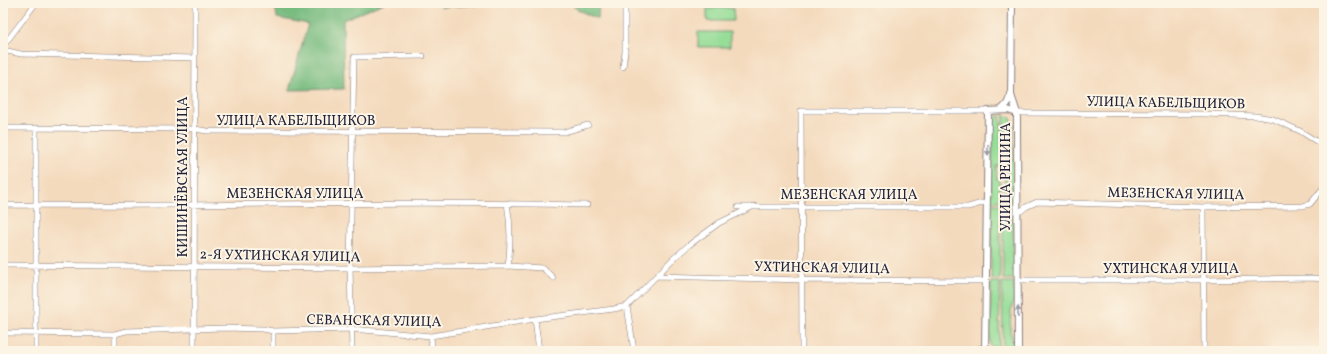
<svg xmlns="http://www.w3.org/2000/svg" width="1327" height="354" viewBox="0 0 1327 354" font-family="Vollkorn,serif">
	<style>
		.green { fill: #96dd98; stroke: #5c806a }
		.forest { fill: #78bc80; stroke: #4d6f5e }
		.lines { fill: none; stroke-linecap: round; stroke-linejoin: round }
		.minor-casing { stroke: #8b7e7c; stroke-width: 6 }
		.tertiary-casing { stroke: #8b7e7c; stroke-width: 8 }
		.minor { stroke: #fff; stroke-width: 5 }
		.tertiary { stroke: #fff; stroke-width: 6 }
		.oneway { fill: #9c9ca7 }
		.labels { text-anchor: middle; stroke-width: 4; stroke-linejoin: round; paint-order: stroke }
		.street-label { font-size: 14px; fill: #22223b; stroke: #fcf5e5 }
	</style>
	<rect width="100%" height="100%" fill="#fcf5e5"/>
	<filter id="ink" filterUnits="userSpaceOnUse"><feTurbulence type="fractalNoise" baseFrequency=".025" numOctaves="2"/><feDisplacementMap in="SourceGraphic" scale="8" xChannelSelector="R" yChannelSelector="G"/><feConvolveMatrix kernelMatrix="1 2 1 2 8 2 1 2 1" color-interpolation-filters="sRGB"/></filter>
	<filter id="wash" filterUnits="userSpaceOnUse"><feTurbulence type="fractalNoise" baseFrequency=".012" numOctaves="4" result="noise"/><feDisplacementMap in="SourceGraphic" scale="16" xChannelSelector="R" yChannelSelector="G"/><feGaussianBlur stdDeviation="0.9" result="paint"/><feColorMatrix in="noise" values="0 0 0 0 0 0 0 0 0 0 0 0 0 0 0 0 0 1.4 0 .05"/><feComposite in="paint" operator="in"/></filter>
	<g filter="url(#wash)">
		<rect width="100%" height="100%" fill="#f4dabd"/>
		<path class="green" d="M733,8L734,21H707V9Z
			M698,32H730V47H698Z
			M1000,115L1002,130L1001,166H996L997,179H1000V201H991L993,122L997,117Z
			M1004,115L1010,117L1014,125L1013,210H1004L1005,175H1008V165H1004Z
			M991,204H1000V279H991Z
			M1003,212H1013L1014,279H1003Z
			M991,282H1000L999,346H990Z
			M1002,282H1014V298L1011,311L1010,331L1013,340L1014,351H1003Z"/>
		<path class="forest" d="M275,3H384L343,20L344,89L289,90L308,24L277,18Z
			M438,3H514L441,7Z
			M570,3H599L598,19L578,10Z"/>
	</g>
	<g filter="url(#ink)">
		<g class="lines">
			<g class="minor-casing">
				<path id="minor" d="M3,46L36,3
					M3,50L21,54L195,58
					M623,67L625,52V3
					M1017,113L1205,114L1256,116L1273,119L1300,131L1324,146
					M3,128L195,129L207,131L564,132L588,125
					M507,203C511,225 511,244 508,266
					M3,205C198,207 393,200 587,205
					M738,207H968L982,203
					M1203,207L1204,351
					M1021,211L1026,207L1037,202L1203,207L1303,206L1310,204L1324,187
					M3,265L350,268L508,266L543,268L553,278
					M657,276L803,280L986,281
					M1018,280H1203L1311,278L1324,279
					M627,306L634,351
					M535,319L539,351
					M3,333L115,334L126,331L224,328L263,329L273,331L352,329L431,336L535,319L614,309L627,306L673,259L689,245L719,223L754,206
					M431,336L432,351
					M36,351V129
					M115,351V334
					M194,351L195,3
					M273,351V331
					M352,351L350,268L354,57L423,56
					M655,351H783
					M802,351L801,111H988
					M974,351L980,348
					M1265,351H1294"/>
			</g>
			<g class="tertiary-casing">
				<path id="tertiary" d="M1012,3L1011,95L1017,113V126L1018,351
					M1001,110L1007,104L1011,95
					M985,351L988,111L1008,110L1017,113"/>
			</g>
			<use href="#minor" class="minor"/>
			<use href="#tertiary" class="tertiary"/>
		</g>
		<defs><path id="oneway-solid" d="M-6-.8H1V-3.2L6.5 0L1 3.2V.8H-6Z"/></defs>
		<g class="oneway">
			<use href="#oneway-solid" transform="translate(988 150) rotate(91)"/>
			<use href="#oneway-solid" transform="translate(1018 312) rotate(-90)"/>
		</g>
	</g>
	<g class="labels">
		<g class="street-label">
			<text transform="translate(1166 102) rotate(1)" y="5">УЛИЦА КАБЕЛЬЩИКОВ</text>
			<text x="296" y="125">УЛИЦА КАБЕЛЬЩИКОВ</text>
			<text transform="translate(182 177) rotate(-90)" y="5">КИШИНЁВСКАЯ УЛИЦА</text>
			<text transform="translate(1005 177) rotate(-90)" y="5">УЛИЦА РЕПИНА</text>
			<text x="295" y="198">МЕЗЕНСКАЯ УЛИЦА</text>
			<text transform="translate(1176 193) rotate(1)" y="5">МЕЗЕНСКАЯ УЛИЦА</text>
			<text x="849" y="199">МЕЗЕНСКАЯ УЛИЦА</text>
			<text transform="translate(280 255) rotate(1)" y="5">2-Я УХТИНСКАЯ УЛИЦА</text>
			<text transform="translate(822 267) rotate(1)" y="5">УХТИНСКАЯ УЛИЦА</text>
			<text x="1171" y="273">УХТИНСКАЯ УЛИЦА</text>
			<text transform="translate(374 320) rotate(1)" y="5">СЕВАНСКАЯ УЛИЦА</text>
		</g>
	</g>
	<rect width="1327" height="354" fill="none" stroke="#fcf5e5" stroke-width="16"/>
</svg>
